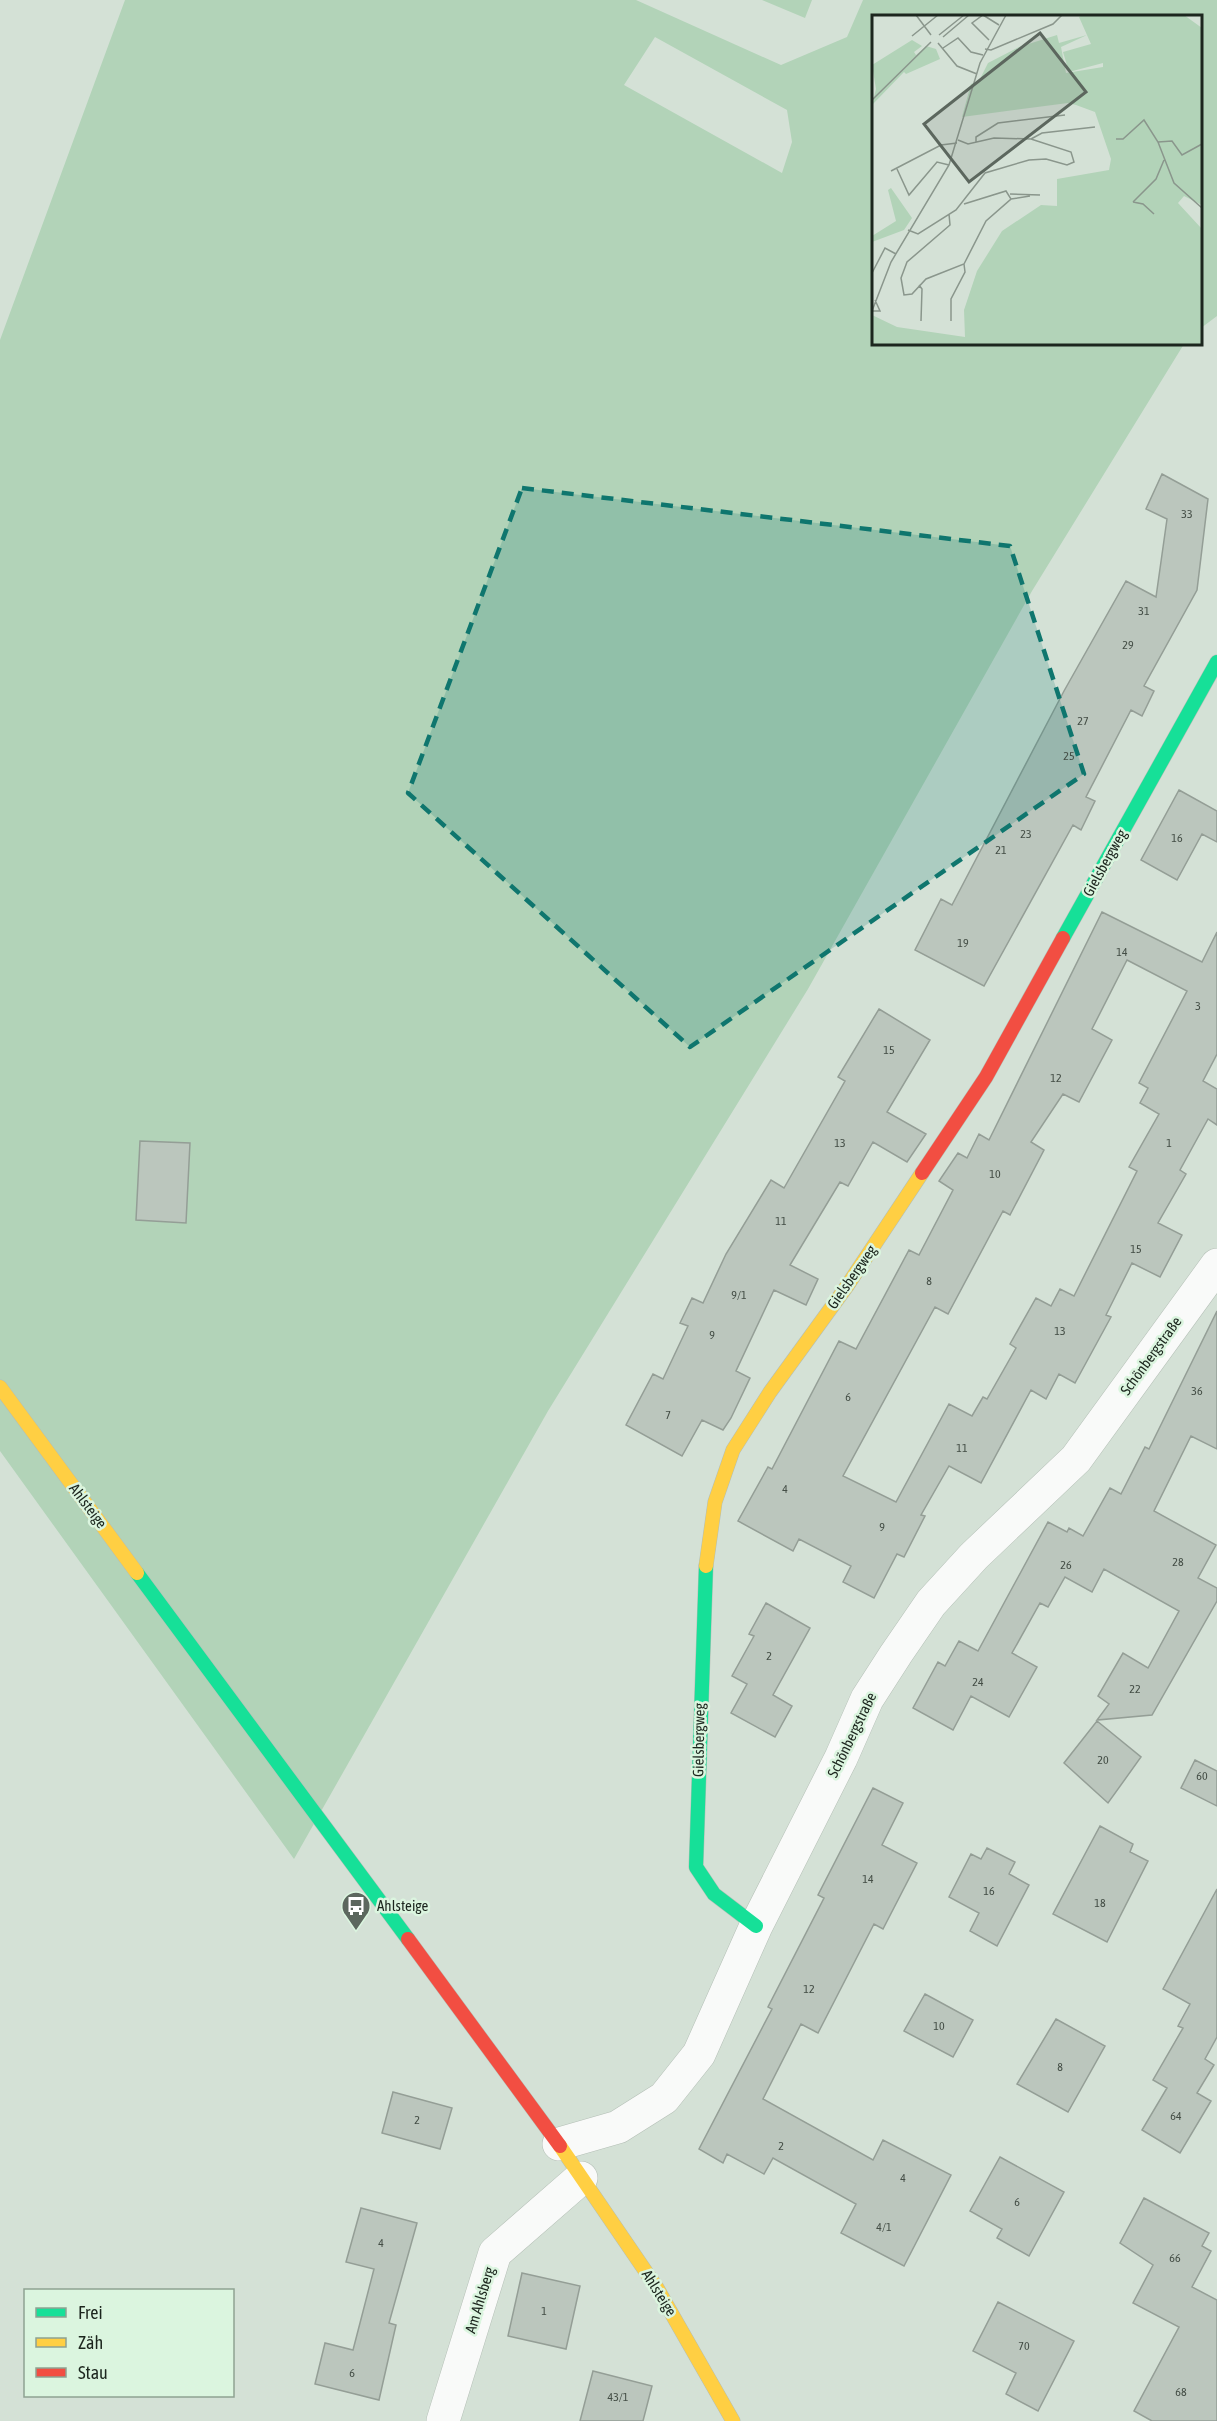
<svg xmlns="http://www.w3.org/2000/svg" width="1217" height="2421" viewBox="0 0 1217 2421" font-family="'Asap Condensed',sans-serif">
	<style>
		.green { fill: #b2d3b8; fill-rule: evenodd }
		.building { fill: #bbc6bd; stroke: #949e96; stroke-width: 1.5; fill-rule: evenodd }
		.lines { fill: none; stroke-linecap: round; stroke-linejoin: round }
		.street-casing { stroke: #b4bfb6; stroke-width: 34 }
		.fast-casing { stroke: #b4bfb6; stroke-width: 15 }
		.slow-casing { stroke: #b4bfb6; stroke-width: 15 }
		.jam-casing { stroke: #b4bfb6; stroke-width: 15 }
		.street { stroke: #f9faf9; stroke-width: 33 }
		.fast { stroke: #16e098; stroke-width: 14 }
		.slow { stroke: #ffcf43; stroke-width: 14 }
		.jam { stroke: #f24e42; stroke-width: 14 }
		.marked { fill: #0f766e; fill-opacity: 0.2; stroke: #0f766e; stroke-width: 4.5; stroke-dasharray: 12 8; stroke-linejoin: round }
		.labels { text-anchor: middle; stroke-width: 5; stroke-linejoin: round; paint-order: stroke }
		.number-label { font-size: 12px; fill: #444e46 }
		.street-label { font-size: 15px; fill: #1c261e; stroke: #dbf5df }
		.poi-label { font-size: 15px; fill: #1c261e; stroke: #dbf5df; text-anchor: start }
		.inset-road { fill: none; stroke: #8a968c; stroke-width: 1.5 }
		.view { fill: #5c675e; fill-opacity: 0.15; stroke: #5c675e; stroke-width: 3 }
		.inset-edge { fill: none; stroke: #1c261e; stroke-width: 3 }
	</style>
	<rect width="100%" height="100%" fill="#d4e1d6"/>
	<path class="green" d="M125,0H636L781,65L847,37L863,0H1217V316L1201,328L1200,16H874V344H1184L1032,591L808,989L548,1411L294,1859L0,1451V340ZM655,37L787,110L792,142L782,173L624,85Z
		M762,0H812L805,18Z"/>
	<path class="building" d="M1162,474L1208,499L1197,590L1144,686L1154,691L1142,716L1131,710L1086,797L1095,801L1081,830L1073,825L984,986L915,950L941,899L952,905L1064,691L1126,581L1156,597L1167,519L1146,509Z
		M1179,790L1217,811V842L1202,834L1177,880L1141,860Z
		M1102,912L1202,962L1217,932V1054L1203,1081L1217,1089V1125L1208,1119L1180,1170L1186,1174L1158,1223L1182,1235L1160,1277L1132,1263L1106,1315L1111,1317L1075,1383L1059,1374L1046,1399L1031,1390L981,1483L949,1466L921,1515L925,1516L904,1557L897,1554L874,1598L843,1582L851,1566L799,1539L793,1551L738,1521L768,1467L772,1469L839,1341L856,1349L909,1250L919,1255L953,1190L939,1181L958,1153L967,1158L979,1134L989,1140ZM1127,960L1187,991L1139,1083L1148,1088L1140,1103L1159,1114L1129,1167L1137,1171L1074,1296L1060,1289L1051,1306L1036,1298L1010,1344L1016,1348L987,1399L983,1397L972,1416L949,1404L896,1502L843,1476L935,1307L948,1314L1003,1211L1010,1215L1044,1150L1031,1142L1063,1094L1079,1102L1112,1040L1092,1029Z
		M879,1009L930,1040L887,1112L926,1134L907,1162L873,1142L848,1186L840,1182L790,1265L818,1279L806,1305L774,1290L736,1371L750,1378L731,1418L723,1430L702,1420L682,1456L626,1425L653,1374L663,1379L688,1326L680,1323L692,1298L703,1303L726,1254L771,1180L784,1188L845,1081L838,1077Z
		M140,1141L190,1143L186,1223L136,1220Z
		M1217,1311V1449L1191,1436L1154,1511L1216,1545L1198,1578L1217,1588V1601L1152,1715L1097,1720L1109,1704L1098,1696L1123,1653L1148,1668L1179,1611L1104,1569L1092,1592L1065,1577L1048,1607L1040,1603L1012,1653L1037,1667L1009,1717L971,1696L953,1730L913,1708L938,1662L945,1666L959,1641L978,1651L1048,1522L1067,1532L1069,1528L1083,1536L1110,1488L1121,1494L1145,1447L1149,1449Z
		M766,1603L810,1628L773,1695L792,1706L775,1737L731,1713L747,1684L732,1676L754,1636L749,1634Z
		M1097,1721L1141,1757L1108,1803L1064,1763Z
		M1195,1760L1217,1771V1806L1181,1788Z
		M873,1788L903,1803L882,1845L917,1863L883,1929L874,1924L818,2033L801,2024L763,2099L873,2160L883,2140L951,2175L904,2266L841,2233L856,2204L773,2158L764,2174L727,2154L723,2163L699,2149L772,2009L768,2007L824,1898L818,1895Z
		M1100,1826L1133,1844L1130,1852L1148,1861L1107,1942L1053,1914Z
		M987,1848L1015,1862L1009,1874L1029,1885L997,1946L970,1931L979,1913L949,1897L971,1854L981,1859Z
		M1217,1889V2037L1205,2059L1214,2065L1197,2093L1211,2101L1180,2153L1142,2130L1167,2088L1153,2080L1183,2028L1178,2026L1190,2004L1163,1989Z
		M925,1994L973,2020L953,2057L904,2031Z
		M1056,2019L1105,2046L1068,2112L1017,2084Z
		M393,2092L452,2108L440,2149L382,2133Z
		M1000,2157L1064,2192L1029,2256L997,2238L1002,2229L970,2211Z
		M1144,2198L1209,2233L1202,2246L1211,2251L1192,2287L1217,2300V2421H1152L1134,2411L1179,2327L1133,2303L1153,2265L1120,2243Z
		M361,2208L417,2223L389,2323L396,2325L379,2400L315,2384L325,2343L353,2350L374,2269L346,2262Z
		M522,2273L580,2286L566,2349L508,2336Z
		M998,2302L1074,2341L1038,2411L1006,2394L1016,2373L973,2351Z
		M593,2371L652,2386L643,2421H580Z"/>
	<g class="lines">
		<g class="street-casing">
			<path id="street" d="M559,2144L618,2127L664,2098L699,2054L756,1926L841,1758L867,1699L896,1654L931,1603L974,1556L1076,1459L1217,1265
				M443,2421L495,2253L581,2178"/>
		</g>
		<g class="fast-casing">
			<path id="fast" d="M1063,938L1217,662
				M706,1566L696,1867L714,1894L756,1926
				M137,1573L408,1939"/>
		</g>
		<g class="slow-casing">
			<path id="slow" d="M0,1387L137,1573
				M706,1566L715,1502L733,1450L770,1392L847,1286L922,1173
				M560,2146L657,2288L733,2421"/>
		</g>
		<g class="jam-casing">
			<path id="jam" d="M922,1173L986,1077L1063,938
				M408,1939L560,2146"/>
		</g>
		<use href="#street" class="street"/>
		<use href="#fast" class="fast"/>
		<use href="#slow" class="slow"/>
		<use href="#jam" class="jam"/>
	</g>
	<path class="marked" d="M522,488L1010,546L1084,774L690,1047L408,793Z"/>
	<defs>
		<g id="bus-pin" transform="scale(1.5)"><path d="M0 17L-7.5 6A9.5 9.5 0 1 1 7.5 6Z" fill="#5c675e" stroke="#dbf5df"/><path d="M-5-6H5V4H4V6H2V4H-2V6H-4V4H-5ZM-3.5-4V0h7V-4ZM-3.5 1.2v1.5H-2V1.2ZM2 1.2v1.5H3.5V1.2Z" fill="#fff"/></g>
	</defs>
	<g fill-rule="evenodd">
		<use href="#bus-pin" x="356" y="1906"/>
	</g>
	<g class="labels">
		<g class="number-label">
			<text x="1187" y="518">33</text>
			<text x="1144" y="615">31</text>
			<text x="1128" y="649">29</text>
			<text x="1083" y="725">27</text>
			<text x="1069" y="760">25</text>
			<text x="1026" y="838">23</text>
			<text x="1177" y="842">16</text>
			<text x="1001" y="854">21</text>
			<text x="963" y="947">19</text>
			<text x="1122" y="956">14</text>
			<text x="1198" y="1010">3</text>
			<text x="889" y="1054">15</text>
			<text x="1056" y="1082">12</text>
			<text x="840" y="1147">13</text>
			<text x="1169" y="1147">1</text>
			<text x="995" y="1178">10</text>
			<text x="781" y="1225">11</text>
			<text x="1136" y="1253">15</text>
			<text x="929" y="1285">8</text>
			<text x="739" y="1299">9/1</text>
			<text x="1060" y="1335">13</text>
			<text x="712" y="1339">9</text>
			<text x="1197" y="1395">36</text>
			<text x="848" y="1401">6</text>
			<text x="668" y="1419">7</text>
			<text x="962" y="1452">11</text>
			<text x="785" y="1493">4</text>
			<text x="882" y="1531">9</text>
			<text x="1178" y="1566">28</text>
			<text x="1066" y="1569">26</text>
			<text x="769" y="1660">2</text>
			<text x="978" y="1686">24</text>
			<text x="1135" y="1693">22</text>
			<text x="1103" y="1764">20</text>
			<text x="1202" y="1780">60</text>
			<text x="868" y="1883">14</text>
			<text x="989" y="1895">16</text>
			<text x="1100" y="1907">18</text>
			<text x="809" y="1993">12</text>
			<text x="939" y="2030">10</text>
			<text x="1060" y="2071">8</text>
			<text x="1176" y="2120">64</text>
			<text x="417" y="2124">2</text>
			<text x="781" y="2150">2</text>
			<text x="903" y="2182">4</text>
			<text x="1017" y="2206">6</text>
			<text x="884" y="2231">4/1</text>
			<text x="381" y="2247">4</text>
			<text x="1175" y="2262">66</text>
			<text x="544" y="2315">1</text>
			<text x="1024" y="2350">70</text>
			<text x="352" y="2377">6</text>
			<text x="1181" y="2396">68</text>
			<text x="618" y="2401">43/1</text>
		</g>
		<g class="street-label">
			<text transform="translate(1105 863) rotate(-61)" y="5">Gielsbergweg</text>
			<text transform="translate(852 1277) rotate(-55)" y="5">Gielsbergweg</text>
			<text transform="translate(1151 1356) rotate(-54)" y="5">Schönbergstraße</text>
			<text transform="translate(88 1506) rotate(53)" y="5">Ahlsteige</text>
			<text transform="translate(852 1735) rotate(-64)" y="5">Schönbergstraße</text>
			<text transform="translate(699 1740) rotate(-89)" y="5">Gielsbergweg</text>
			<text transform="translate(659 2293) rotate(58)" y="5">Ahlsteige</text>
			<text transform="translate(480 2300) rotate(-73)" y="5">Am Ahlsberg</text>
		</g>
		<g class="poi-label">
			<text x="377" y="1911">Ahlsteige</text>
		</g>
	</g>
	<g transform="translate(872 15)">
		<rect width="330" height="330" fill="#d4e1d6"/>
		<path d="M210,0H312L330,13V190L312,181L306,188L330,214V330H0V300L25,312L93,322L92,295L105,256L130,216L169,190L185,191V164L237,155L239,144L223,97L204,90L196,88L90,102L99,69L107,66L116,48L147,32L185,20L187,28L215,20L189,32L194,58L231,52V48L197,57L191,37L219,29L207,2ZM40,25L50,31L42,37L44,40L54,31L64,34L68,44L34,59L32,57L0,90L4,74L0,50ZM19,173L40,203L32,215L0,227V221L24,206L16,175Z" fill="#b2d3b8"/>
		<path class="inset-road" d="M44,0L59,20M67,20L92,0M40,21L66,0M71,22L97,0M117,25L100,8L111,0L127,10M66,28L85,51L105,59M71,33L86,23L99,37L111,40M113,34L119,35L181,9L190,0M0,85L59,27M159,124L170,118L223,112M244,124H251L272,105L286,127L302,168L330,193M104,127V122L126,108L193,100M286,127L300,126L310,140L330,129M25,154L37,180L65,147L77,150M19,156L69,130L85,128M138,179L168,180M139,184L158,181M261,187L284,164L292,145M261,187L271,189L282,199M77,199L78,210L35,247L29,263L32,280L40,279L54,264L92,249L114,206L139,184L134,176L92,189M36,215L46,219L84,195L113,158L157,145L174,144L195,150L202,147L199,137L159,124L122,123L96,129L86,125M0,258L13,233L24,239M47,270L50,274L49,306M0,296L19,247L77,150L108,48L134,0M0,296H8L3,285M79,306V284L93,257L92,249"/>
		<path class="view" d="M168,18L214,77L97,167L52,109Z"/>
		<rect width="330" height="330" class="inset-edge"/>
	</g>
	<rect x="24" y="2289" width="210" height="108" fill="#dbf5df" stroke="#8fa292" stroke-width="1.5"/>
	<rect x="36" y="2308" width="30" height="9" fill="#16e098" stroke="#8fa292" stroke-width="1.5"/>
	<text x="78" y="2319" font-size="18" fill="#1c261e">Frei</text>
	<rect x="36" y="2338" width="30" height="9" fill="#ffcf43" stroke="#8fa292" stroke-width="1.5"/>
	<text x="78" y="2349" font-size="18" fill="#1c261e">Zäh</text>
	<rect x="36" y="2368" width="30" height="9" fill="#f24e42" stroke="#8fa292" stroke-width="1.5"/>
	<text x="78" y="2379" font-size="18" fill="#1c261e">Stau</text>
</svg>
